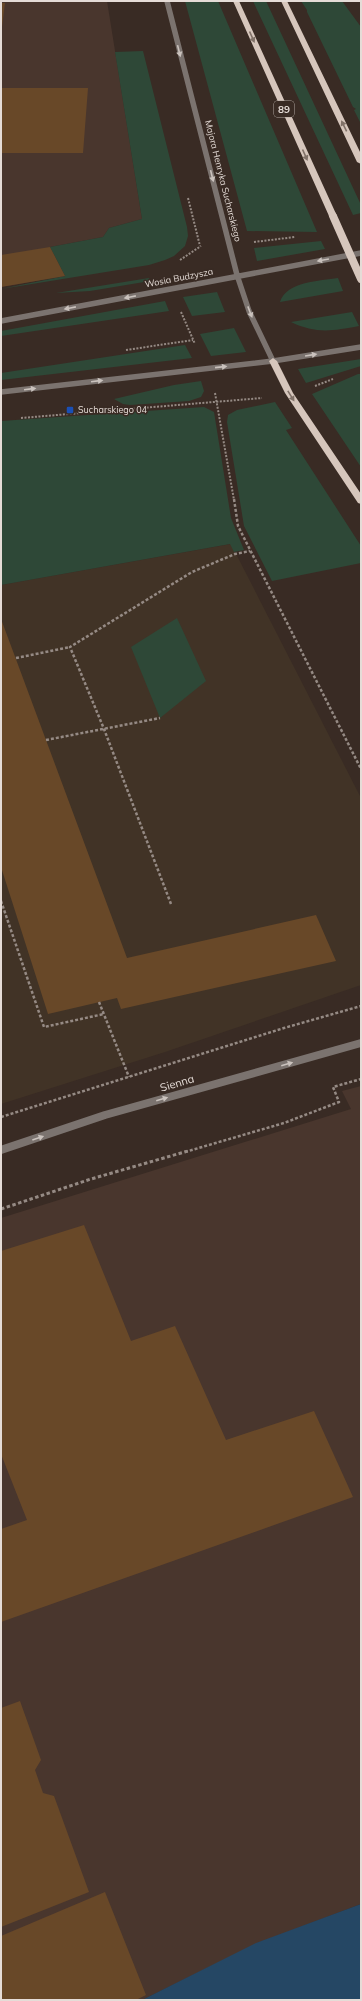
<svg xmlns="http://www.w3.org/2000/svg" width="362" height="2001" viewBox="0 0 362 2001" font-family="Mulish,sans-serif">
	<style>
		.built { fill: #49362d }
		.education { fill: #413326 }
		.green { fill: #2e4837 }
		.water { fill: #254764 }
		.building { fill: #684828 }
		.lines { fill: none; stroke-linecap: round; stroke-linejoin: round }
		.path-far2 { stroke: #958a84; stroke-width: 2; stroke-dasharray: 2 1.5; stroke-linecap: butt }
		.path-far1 { stroke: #958a84; stroke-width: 2.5; stroke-dasharray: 3 2; stroke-linecap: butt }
		.path { stroke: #958a84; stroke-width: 3; stroke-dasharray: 3.5 2.5; stroke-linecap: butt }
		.minor { stroke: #7b736f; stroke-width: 8 }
		.tertiary { stroke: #7b736f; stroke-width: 5.5 }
		.trunk { fill: #d6c6bc; fill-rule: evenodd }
		.trunk-bridge { stroke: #d6c6bc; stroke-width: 8 }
		.oneway { fill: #807168 }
		.oneway2 { fill: #cac2bd }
		.transit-dot { fill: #1a4fb4; stroke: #392b24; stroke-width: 1.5 }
		.labels { text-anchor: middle; stroke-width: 3; stroke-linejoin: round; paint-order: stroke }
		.far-street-label { font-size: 9px; fill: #e5dcd7; stroke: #392b24 }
		.far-poi-label { font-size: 9px; fill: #e5dcd7; stroke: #392b24; text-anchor: start }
		.shield { fill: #392b24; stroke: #b1a7a1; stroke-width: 1 }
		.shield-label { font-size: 10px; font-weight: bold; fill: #e5dcd7 }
		.street-label { font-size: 11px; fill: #e5dcd7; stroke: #392b24 }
	</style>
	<rect width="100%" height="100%" fill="#392b24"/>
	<path class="built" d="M1,1H107L142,219L109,228L103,237L50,247L65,276L1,287Z
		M361,1086V1904L256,1944L142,2000H1V1218L351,1109L342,1091Z"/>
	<path class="education" d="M231,544L361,798V985L165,1052L1,1104V585Z"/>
	<path class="green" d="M185,1H218L317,232L247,231Z
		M253,1H266L361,205V213L353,215Z
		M301,1H342L361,27V124L354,110L356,109L353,107L307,12V10Z
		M143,51L187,227L188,236L185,246L174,256L165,260L149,265L1,289L65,276L50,247L103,237L109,228L142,219L115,52Z
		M321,241L325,249L257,261L254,248Z
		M149,278L150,281L90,291L56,293Z
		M338,278L343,291L280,302C287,281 320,281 338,278Z
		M217,292L225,312L192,316L183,297Z
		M165,301L169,311L1,336V331Z
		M352,312L359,326C332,331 316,334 291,322Z
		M234,328L246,352L211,356L200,334Z
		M185,345L192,358L1,380V373Z
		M361,359V366L306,383L298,369Z
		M358,374H361V467L312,394Z
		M201,381L204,391L201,397L189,401L130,405L123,404L114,399L174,385Z
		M275,402L292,428L286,430L361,546V563L272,581L244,526L227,422L228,415L237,410Z
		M204,407L214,412L231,518L244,550L234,552L230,544L1,585V421Z
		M177,618L206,681L160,718L131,647Z"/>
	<path class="water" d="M361,1904V2000H142L256,1943Z"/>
	<path class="building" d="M1,3H5L2,27H1Z
		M1,88H88L83,153H1Z
		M50,247L65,276L1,287V255Z
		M1,619L127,958L316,915L336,961L121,1009L117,998L48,1014L1,867Z
		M84,1225L131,1341L175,1326L226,1440L314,1411L353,1497L1,1622V1529L27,1520L1,1454V1251Z
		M20,1701L41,1760L35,1770L43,1793L54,1796L89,1892L1,1927V1708Z
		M105,1892L146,1995L136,2000H1V1936Z"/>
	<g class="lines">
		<path class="path-far2" d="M188,198L200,246
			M254,242L295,237
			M180,260L201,246
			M181,312L195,344
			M126,350L193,340
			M315,386L333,379
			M215,393L234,500
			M21,418L262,398"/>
		<path class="path-far1" d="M234,499L238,526L361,769
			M16,658L70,647
			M46,740L160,718
			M1,901L44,1027L104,1014
			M171,904L104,729L70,647L192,572L235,554L250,551
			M99,1002L129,1077
			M1,1117L284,1028L361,1006
			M185,1152L284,1123L339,1102L333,1087L361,1079"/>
		<path class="path" d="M1,1209L91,1179L188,1151"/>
		<path class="minor" d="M1,1150L105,1115L361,1043"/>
		<path class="tertiary" d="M167,1L237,275L249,311L273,361
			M1,321L361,253
			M1,392L273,361L361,347"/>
		<path class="trunk" d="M233,1H239L337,216L336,218L329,216Z
			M281,1H287L361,154V164L357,162Z
			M273,358L277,361L293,393L361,494V504L358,503L285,393L269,361Z"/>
		<path class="trunk-bridge" d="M333,216L361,279"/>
	</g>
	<defs><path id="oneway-solid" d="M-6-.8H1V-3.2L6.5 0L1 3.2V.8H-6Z"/></defs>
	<g class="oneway">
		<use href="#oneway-solid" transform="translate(252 37) rotate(66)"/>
		<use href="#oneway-solid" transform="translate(344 126) rotate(-116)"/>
		<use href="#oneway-solid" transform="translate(305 155) rotate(66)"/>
		<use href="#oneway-solid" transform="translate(291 396) rotate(58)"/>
	</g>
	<g class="oneway2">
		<use href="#oneway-solid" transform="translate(179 51) rotate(76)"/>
		<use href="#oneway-solid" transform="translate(212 176) rotate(76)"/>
		<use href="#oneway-solid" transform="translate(323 260) rotate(170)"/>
		<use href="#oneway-solid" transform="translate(130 297) rotate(169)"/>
		<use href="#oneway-solid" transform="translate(70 308) rotate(169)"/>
		<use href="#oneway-solid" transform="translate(250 312) rotate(69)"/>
		<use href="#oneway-solid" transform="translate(311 355) rotate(-9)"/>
		<use href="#oneway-solid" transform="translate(221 367) rotate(-6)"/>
		<use href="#oneway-solid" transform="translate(97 381) rotate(-7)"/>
		<use href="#oneway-solid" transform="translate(30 389) rotate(-7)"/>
		<use href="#oneway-solid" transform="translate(287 1064) rotate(-16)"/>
		<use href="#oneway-solid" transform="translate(162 1099) rotate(-16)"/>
		<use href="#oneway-solid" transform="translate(38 1138) rotate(-19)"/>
	</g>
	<rect class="transit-dot" x="66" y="406" width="8" height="8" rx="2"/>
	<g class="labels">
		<g class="far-street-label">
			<text transform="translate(223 181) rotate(76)" y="3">Majora Henryka Sucharskiego</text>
			<text transform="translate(179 278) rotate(-11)" y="3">Wosia Budzysza</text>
		</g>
		<g class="far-poi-label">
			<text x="78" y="413">Sucharskiego 04</text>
		</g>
		<rect class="shield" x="274" y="101" width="20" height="16" rx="3"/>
		<g class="shield-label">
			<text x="284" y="113">89</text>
		</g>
		<g class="street-label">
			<text transform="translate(177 1083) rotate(-16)" y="4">Sienna</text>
		</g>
	</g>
	<rect width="362" height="2001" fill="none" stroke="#e5dcd7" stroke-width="4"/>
</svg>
